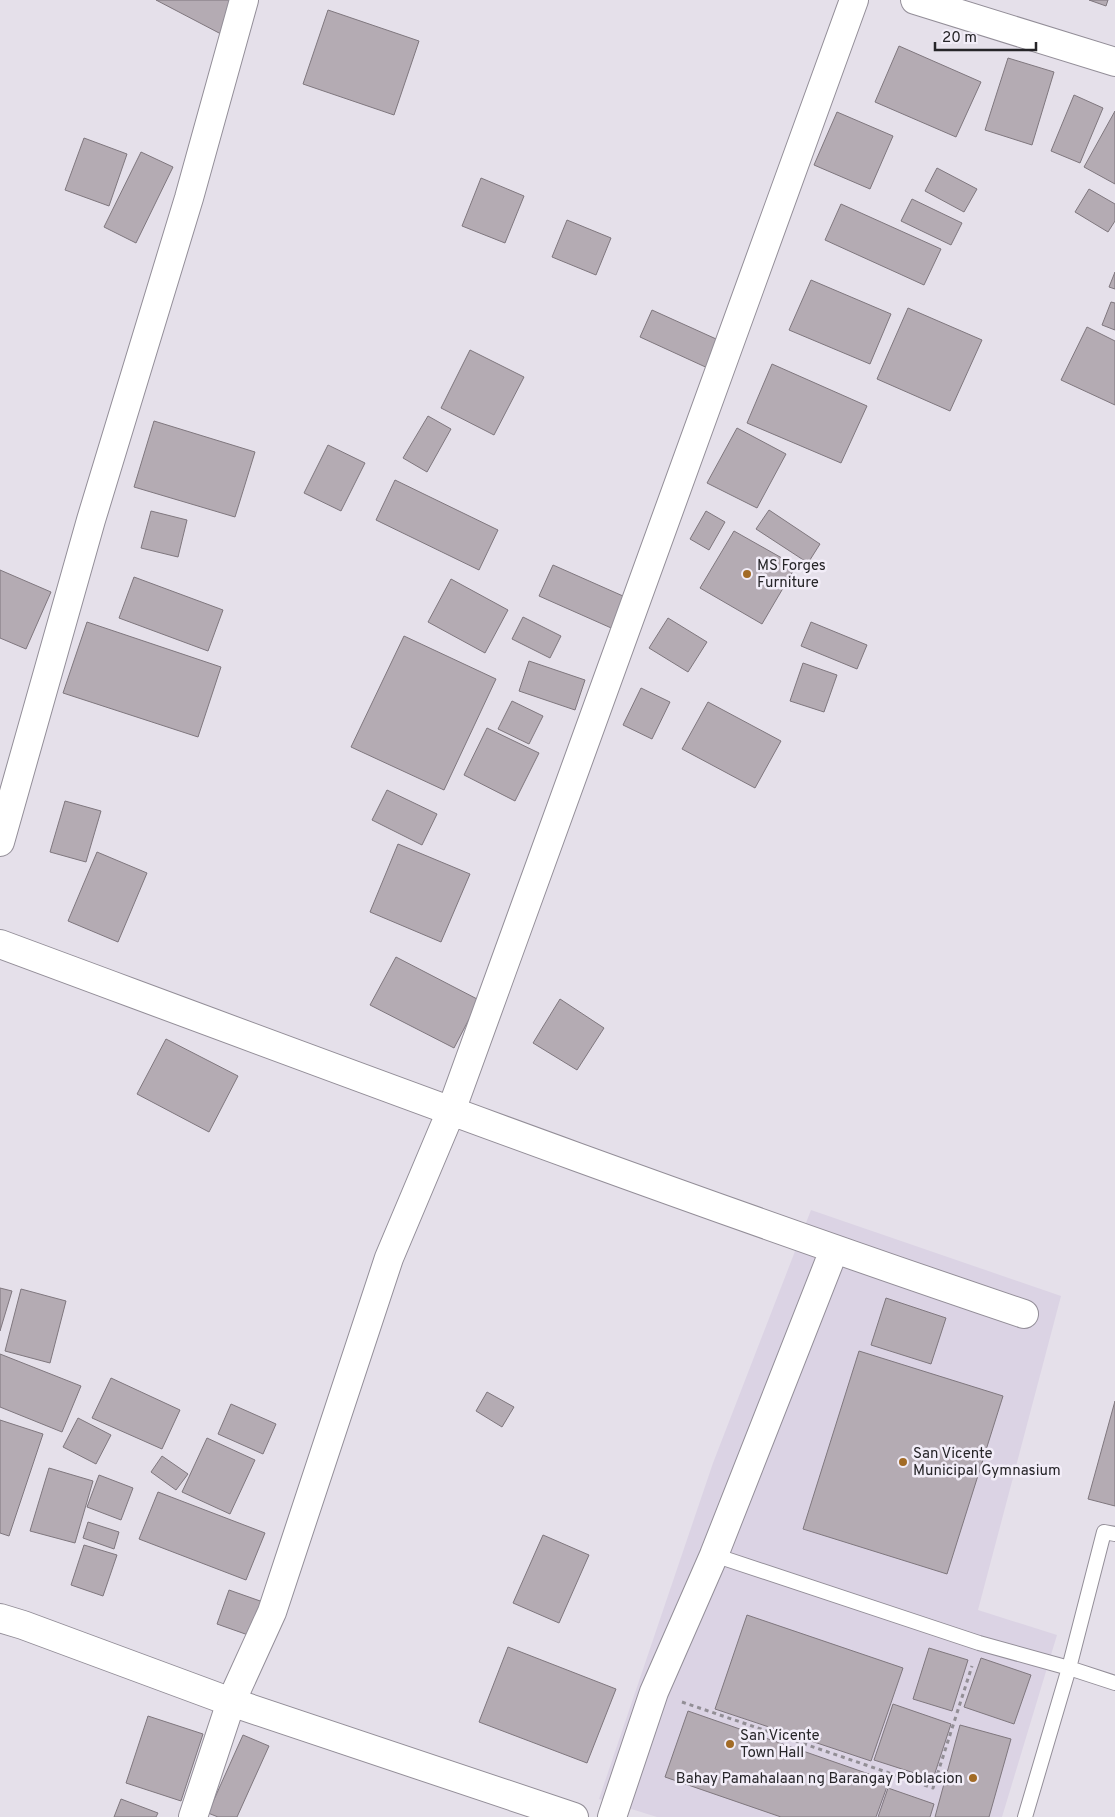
<svg xmlns="http://www.w3.org/2000/svg" width="1115" height="1817" viewBox="0 0 1115 1817" font-family="Overpass,sans-serif">
	<style>
		.built { fill: #dbd3e4 }
		.building { fill: #b4abb3; stroke: #7f777e }
		.lines { fill: none; stroke-linecap: round; stroke-linejoin: round }
		.service-casing { stroke: #938e98; stroke-width: 16 }
		.minor-casing { stroke: #938e98; stroke-width: 30 }
		.tertiary-casing { stroke: #938e98; stroke-width: 30 }
		.secondary-casing { stroke: #938e98; stroke-width: 30 }
		.path { stroke: #928e95; stroke-width: 3; stroke-dasharray: 4 4; stroke-linecap: butt }
		.service { stroke: #fff; stroke-width: 14 }
		.minor { stroke: #fff; stroke-width: 28 }
		.tertiary { stroke: #fff; stroke-width: 28 }
		.secondary { stroke: #fff; stroke-width: 28 }
		.poi-dot { fill: #a26b26; stroke: #f2edf8; stroke-width: 2 }
		.labels { text-anchor: middle; stroke-width: 5; stroke-linejoin: round; paint-order: stroke }
		.poi-label { font-size: 15px; fill: #262528; stroke: #f2edf8; text-anchor: start }
	</style>
	<rect width="100%" height="100%" fill="#e5e0ea"/>
	<path class="built" d="M811,1210L1061,1296L978,1610L1057,1635L1002,1817H657L599,1799L713,1463Z"/>
	<path class="building" d="M156,0H239L221,34Z
		M1089,0H1108L1106,6Z
		M328,10L419,41L394,115L303,84Z
		M899,46L981,82L956,137L875,102Z
		M1008,58L1054,72L1032,145L985,130Z
		M1074,95L1103,108L1080,163L1051,151Z
		M1115,111V184L1084,167Z
		M837,112L893,136L870,189L814,165Z
		M84,138L127,154L109,206L65,190Z
		M141,152L173,167L136,243L104,227Z
		M937,168L977,189L964,212L925,191Z
		M481,178L524,196L505,243L462,226Z
		M1089,189L1115,204V221L1108,232L1075,212Z
		M912,199L962,223L951,245L901,221Z
		M841,204L941,249L924,285L825,240Z
		M567,220L611,238L596,275L552,257Z
		M1115,272V289L1109,287Z
		M811,280L891,314L870,364L789,330Z
		M1111,302L1115,303V330L1102,325Z
		M908,308L982,340L950,411L877,379Z
		M652,310L725,343L712,370L640,337Z
		M1087,327L1115,341V405L1061,380Z
		M470,350L524,377L494,435L441,408Z
		M772,364L867,406L841,463L747,423Z
		M428,416L451,429L427,472L403,458Z
		M154,421L255,452L235,517L134,487Z
		M737,428L786,454L757,508L707,483Z
		M328,445L365,463L341,511L304,493Z
		M395,480L498,530L479,570L376,520Z
		M769,510L820,544L808,563L756,529Z
		M151,511L187,520L178,557L141,548Z
		M706,511L725,522L709,550L690,539Z
		M734,531L796,566L762,624L700,588Z
		M553,565L632,600L618,631L539,596Z
		M0,570L51,592L26,649L0,638Z
		M134,577L223,610L208,651L119,618Z
		M451,579L508,610L485,653L428,622Z
		M523,617L561,636L550,658L512,639Z
		M668,618L707,642L688,672L649,648Z
		M87,622L221,667L198,737L63,693Z
		M811,622L867,645L857,669L801,646Z
		M404,636L496,679L444,790L351,747Z
		M529,661L585,680L575,710L519,691Z
		M803,663L837,675L824,712L790,701Z
		M641,688L670,702L652,739L623,725Z
		M512,701L543,716L529,744L498,729Z
		M708,702L781,741L755,788L682,749Z
		M487,728L539,753L515,801L464,775Z
		M387,790L437,814L422,845L372,820Z
		M65,801L101,811L86,862L50,852Z
		M398,844L470,874L441,942L370,912Z
		M97,852L147,873L118,942L68,921Z
		M396,957L479,1000L454,1048L370,1005Z
		M560,999L604,1028L577,1070L533,1043Z
		M166,1039L238,1076L209,1132L137,1094Z
		M0,1288L12,1291L0,1331Z
		M21,1289L66,1301L50,1363L5,1351Z
		M886,1298L946,1318L931,1364L871,1345Z
		M859,1351L1003,1396L947,1574L803,1529Z
		M0,1354L81,1386L62,1432L0,1407Z
		M111,1378L180,1410L162,1449L92,1418Z
		M487,1392L514,1407L502,1427L476,1411Z
		M1115,1401V1506L1088,1499Z
		M231,1404L276,1424L263,1454L218,1434Z
		M78,1418L111,1435L96,1464L63,1447Z
		M0,1420L43,1434L9,1536L0,1533Z
		M207,1438L255,1460L230,1514L182,1492Z
		M162,1456L188,1474L176,1490L151,1472Z
		M49,1468L93,1481L75,1543L30,1531Z
		M99,1475L133,1488L121,1520L87,1507Z
		M158,1492L265,1533L246,1580L139,1539Z
		M88,1522L119,1532L114,1549L83,1538Z
		M543,1535L589,1555L559,1623L513,1603Z
		M84,1545L117,1555L103,1596L71,1585Z
		M229,1590L263,1602L251,1636L217,1624Z
		M747,1615L903,1668L871,1761L715,1709Z
		M508,1647L616,1689L587,1763L479,1722Z
		M929,1648L968,1660L952,1711L913,1699Z
		M981,1658L1031,1675L1014,1724L964,1707Z
		M893,1704L951,1724L933,1779L874,1760Z
		M688,1711L889,1781L876,1817H781L665,1777Z
		M148,1716L203,1734L181,1801L126,1783Z
		M960,1725L1011,1739L989,1817H935Z
		M243,1735L269,1746L237,1817H218L208,1813Z
		M888,1788L934,1804L930,1817H878Z
		M121,1799L158,1813L156,1817H114Z"/>
	<g class="lines">
		<g class="service-casing">
			<path id="service" d="M714,1555L979,1643L1069,1668L1115,1683
				M1025,1817L1069,1668L1104,1532L1115,1534"/>
		</g>
		<g class="minor-casing">
			<path id="minor" d="M0,842L91,520L189,198L244,0
				M0,944C340,1070 680,1198 1024,1314
				M193,1817L231,1702L272,1612L389,1258L451,1111L854,0
				M612,1817L654,1692L714,1555L834,1250"/>
		</g>
		<g class="tertiary-casing">
			<path id="tertiary" d="M915,0L1115,62"/>
		</g>
		<g class="secondary-casing">
			<path id="secondary" d="M0,1618L23,1625L231,1702L574,1817"/>
		</g>
		<path class="path" d="M682,1702L933,1788L972,1666"/>
		<use href="#service" class="service"/>
		<use href="#minor" class="minor"/>
		<use href="#tertiary" class="tertiary"/>
		<use href="#secondary" class="secondary"/>
	</g>
	<g class="poi-dot">
		<circle cx="747" cy="574" r="5"/>
		<circle cx="903" cy="1462" r="5"/>
		<circle cx="730" cy="1744" r="5"/>
		<circle cx="973" cy="1778" r="5"/>
	</g>
	<g class="labels">
		<g class="poi-label">
			<text x="757" y="570">MS Forges<tspan x="757" dy="17">Furniture</tspan></text>
			<text x="913" y="1458">San Vicente<tspan x="913" dy="17">Municipal Gymnasium</tspan></text>
			<text x="740" y="1740">San Vicente<tspan x="740" dy="17">Town Hall</tspan></text>
			<text x="963" y="1783" text-anchor="end">Bahay Pamahalaan ng Barangay Poblacion</text>
		</g>
	</g>
	<path d="M935 42v8h101v-8" fill="none" stroke="#262528" stroke-width="2.5"/>
	<text x="942" y="42" font-size="15" fill="#262528" stroke="#f2edf8" stroke-width="4" paint-order="stroke">20 m</text>
</svg>
